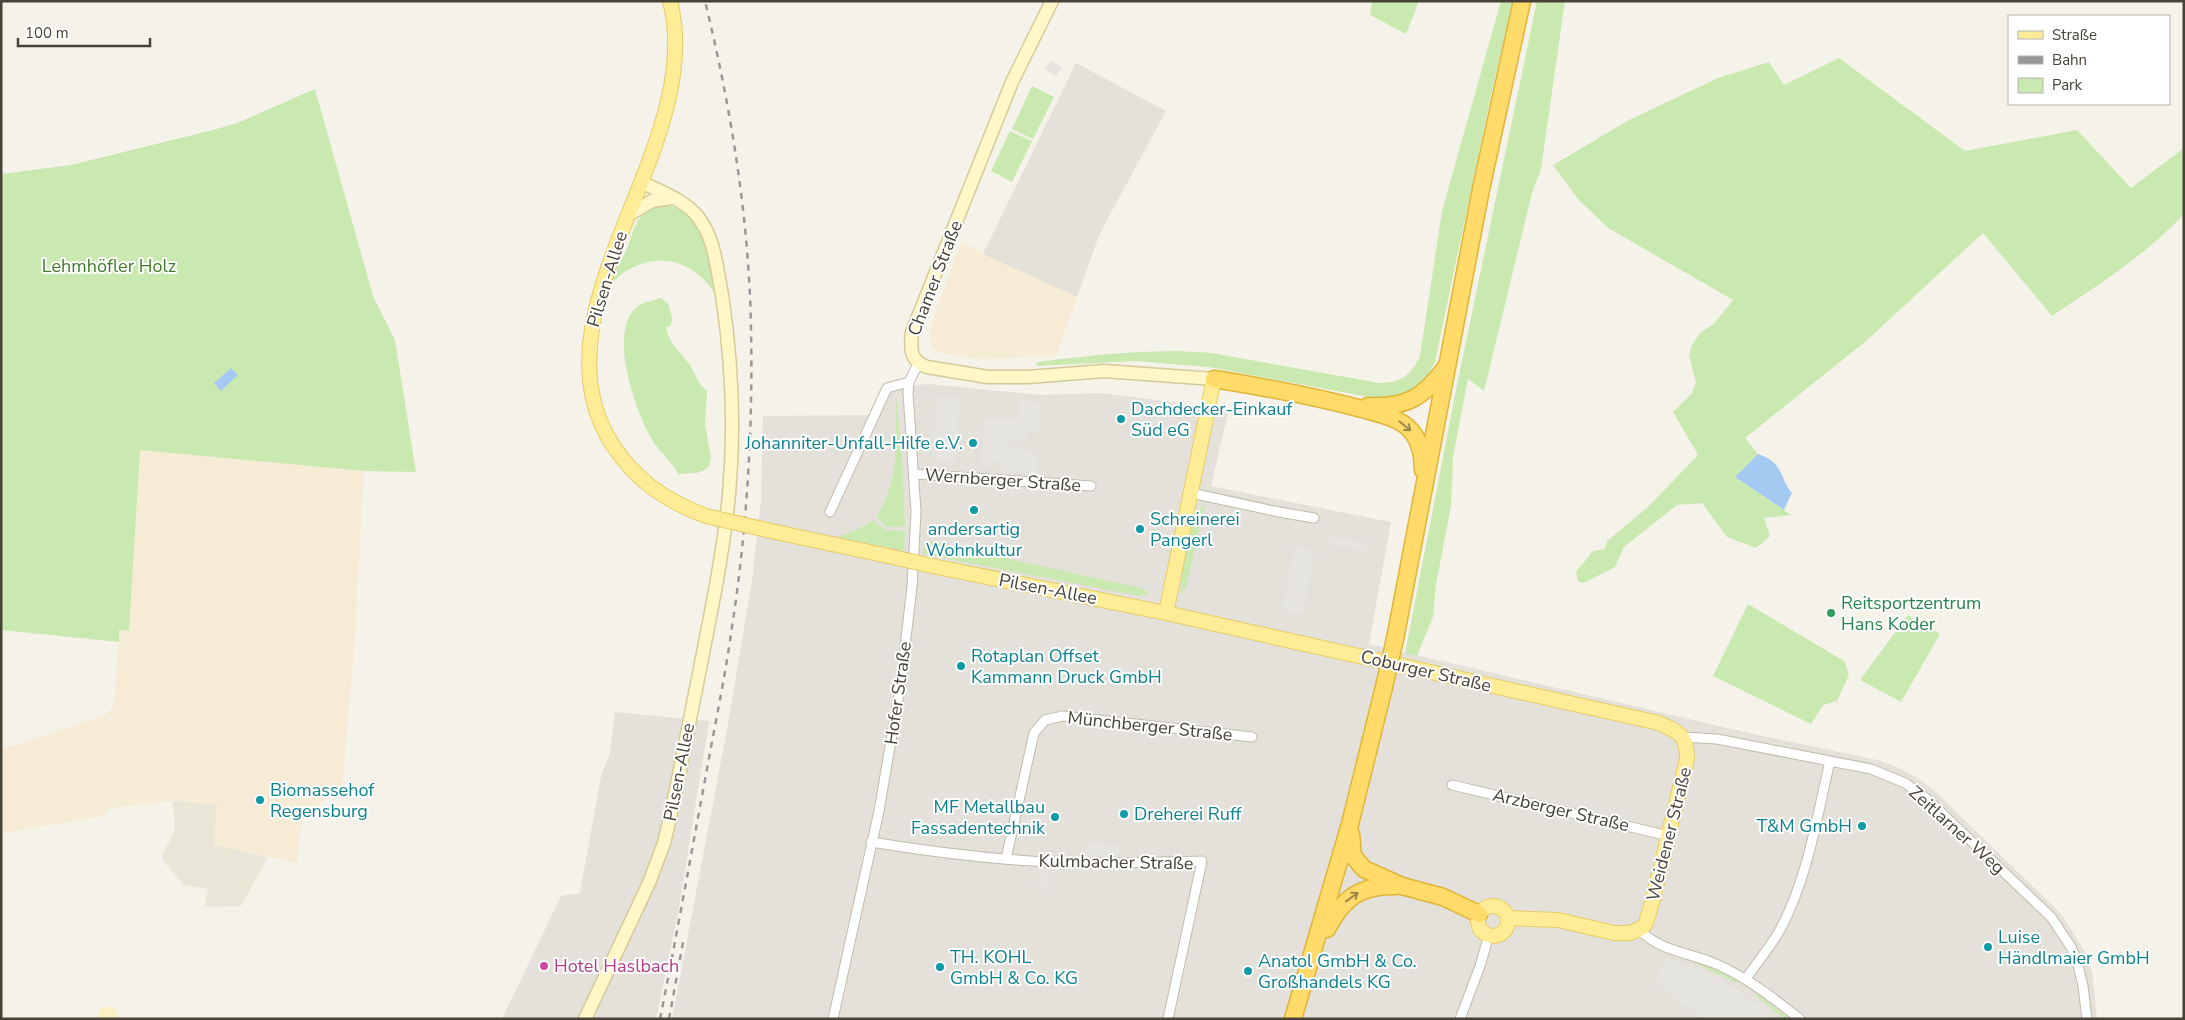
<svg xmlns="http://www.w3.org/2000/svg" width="2185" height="1020" viewBox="0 0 2185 1020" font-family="'Nunito Sans',sans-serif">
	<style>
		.residential { fill: #e9e5d7 }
		.commercial { fill: #f6ebd4 }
		.industrial { fill: #e4e1da }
		.green { fill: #cae9b1 }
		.sand { fill: #f9f3c4 }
		.parking { fill: #e6e4e0 }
		.water { fill: #a4caf2 }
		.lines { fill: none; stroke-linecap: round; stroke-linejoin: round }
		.street-casing { stroke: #c0bbab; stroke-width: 11 }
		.secondary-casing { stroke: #d5cb98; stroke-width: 15 }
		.primary-casing { stroke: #e6cc65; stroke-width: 16 }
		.highway-casing { stroke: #e1b336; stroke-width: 19 }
		.street { stroke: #fff; stroke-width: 9 }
		.secondary { stroke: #fff7c8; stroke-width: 12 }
		.primary { stroke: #ffec97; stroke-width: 14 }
		.highway { stroke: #ffdc69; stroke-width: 16 }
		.rail { stroke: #989898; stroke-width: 2.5; stroke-dasharray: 6 6; stroke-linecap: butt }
		.primary-bridge-casing { stroke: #e6cc65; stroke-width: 16; stroke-linecap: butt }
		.highway-bridge-casing { stroke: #e1b336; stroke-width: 19; stroke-linecap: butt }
		.primary-bridge { stroke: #ffec97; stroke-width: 14 }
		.highway-bridge { stroke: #ffdc69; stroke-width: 16 }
		.oneway { stroke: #9a884e }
		.culture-dot { fill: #0f9aa8; stroke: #fff; stroke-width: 2 }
		.leisure-dot { fill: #2e9e5b; stroke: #fff; stroke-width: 2 }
		.hotel-dot { fill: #d1479c; stroke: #fff; stroke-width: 2 }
		.labels { text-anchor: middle; stroke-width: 4; stroke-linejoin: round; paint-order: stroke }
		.park-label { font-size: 18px; fill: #3f7c28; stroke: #fff }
		.street-label { font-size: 18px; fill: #484337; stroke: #fff }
		.culture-label { font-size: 18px; fill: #0d838f; stroke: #fff; text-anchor: start }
		.leisure-label { font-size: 18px; fill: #27864d; stroke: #fff; text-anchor: start }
		.hotel-label { font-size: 18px; fill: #b23c85; stroke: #fff; text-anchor: start }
	</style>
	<rect width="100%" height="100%" fill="#f5f2e9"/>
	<path class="residential" d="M173,801L217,804L214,845L268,857L241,906L204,907L208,889L184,885L164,862L162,855L175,831Z"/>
	<path class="commercial" d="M961,242L1077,297L1056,356L982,359L957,356L941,353L933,348L929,335L931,324Z
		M140,450L364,471L354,651L342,788L302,816L297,863L214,845L217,805L194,802L173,801L109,808L104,816L1,833V747H10L105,715L114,706L119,630L128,631Z"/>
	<path class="industrial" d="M1076,63L1166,111L1100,233L1077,297L983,254Z
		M928,384L1041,395L1101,393L1229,409L1211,486L1391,522L1369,644L1749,733L1877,760L1897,767L1918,778L1937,793L2062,915L2085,952L2092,972L2097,1019H672L728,724L752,580L761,500L763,416L868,415L881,389Z
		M615,712L709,721L679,908L656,1019H502L561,896L580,893L601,776L610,753Z"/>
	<path class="green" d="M1372,1H1419L1406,34L1370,15Z
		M1501,1H1513L1490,100L1435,362L1425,382L1400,398H1374L1208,367L1136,361L1036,366L1037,362C1095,355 1154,348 1212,353L1379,383C1400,383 1412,375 1420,356L1442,211Z
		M1537,1H1565L1541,169L1532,193L1484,391L1468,379L1453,457L1451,506L1436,585L1433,617L1417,656L1405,653L1458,380Z
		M1839,58L1965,151L2077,130L2131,188L2184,148V214C2146,255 2098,285 2052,316L1983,233L1866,341L1745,438L1758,454L1735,477L1791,515L1764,518L1770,536L1756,548L1727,537L1702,503L1677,505L1624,547L1615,567L1584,583C1577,583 1577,578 1576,572L1593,551L1605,549L1607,541L1648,507L1698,455L1673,412L1692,393L1696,383L1689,355L1692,345L1700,333L1714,324L1733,300L1608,228L1578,199L1553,165L1629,120L1718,78L1769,62L1784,85Z
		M1032,86L1054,97L1033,139L1012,129Z
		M315,89L373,296L395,340L416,472L364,471L140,450L129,631L119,630V642L1,630V174L71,165L213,130L237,123Z
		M1010,131L1032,141L1012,182L991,171Z
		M667,205C706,215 710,263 716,296C698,264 663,251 630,269C621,273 613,281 608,290C612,275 620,264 626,251C632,237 635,218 648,209C654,205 660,205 667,205Z
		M660,298L668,303L672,317L671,325L666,328C672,349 679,349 690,365C696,374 697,384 707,391L705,424L711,458L708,468L697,473L678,474C672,461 660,453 652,440C636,412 606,331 638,306C643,302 653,301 660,298Z
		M896,396L902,454L905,526L886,527L876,516C901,483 895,436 896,396Z
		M1205,505L1186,588L1181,595C1180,579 1190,510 1205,505Z
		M873,520L885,530L905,531L904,551L836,537L855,531Z
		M929,541L1140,588L1148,592L1147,594L1140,596L1124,593L923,554L924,544Z
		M1748,604L1844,661L1849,675L1837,701L1823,705L1811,724L1713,676Z
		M1908,615L1940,634L1901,702L1860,680Z
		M1695,960L1738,981L1736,983L1694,963Z
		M1755,995H1758L1790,1019H1785Z"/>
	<path class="sand" d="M106,1006C114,1006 119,1011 118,1019H98L99,1011Z"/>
	<path class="parking" d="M1051,60L1062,68L1056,76L1045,69Z
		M937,396L959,397L956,462L933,461Z
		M1020,400L1039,404L1038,430H1029L1028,439L1012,438L1008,449L1037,451L1036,473L999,471V460L992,463V468L981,467L984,419L1019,420Z
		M1331,537L1369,544L1368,551L1329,544Z
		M1294,547L1314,550L1303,614L1282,611Z
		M1087,842L1120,846L1118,855L1086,856Z
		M1041,872L1050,874L1046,890L1037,888Z
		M1666,958L1707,972L1742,993L1775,1019H1702L1656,981Z"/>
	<path class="water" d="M231,368L238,375L221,391L214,383Z
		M1758,454C1784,463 1778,475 1792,493L1784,510L1735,477Z"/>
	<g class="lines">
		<g class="street-casing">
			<path id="street" d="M915,474L1091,486
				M1191,493L1279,512L1314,518
				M830,512L887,388L909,382
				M1683,737L1717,739L1871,769L1905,783L1926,798L2051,917L2071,947L2077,961L2083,986L2087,1019
				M1452,785L1669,836
				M871,842C938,853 1004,861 1072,863C1115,864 1159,862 1202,861L1168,1019
				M1006,859L1034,733L1045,720L1063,716L1252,737
				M1640,930C1659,951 1691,953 1716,964C1748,978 1773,998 1800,1019
				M1746,979C1757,962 1772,945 1781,928C1808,877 1817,816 1830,761
				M833,1019L879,811L901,682L912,586L916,512L908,393L909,382L918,364
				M1460,1019L1480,966L1489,935"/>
		</g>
		<g class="secondary-casing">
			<path id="secondary" d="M1052,1L1012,82L912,332C910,349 910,361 927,367L988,377H1028L1104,371L1214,379
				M628,215L652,201L672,198
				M585,1019L649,883L664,843C677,790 686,737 697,684C709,621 723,558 729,494C735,428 732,361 722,295C717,270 715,238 698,217C685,200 659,191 641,182"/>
		</g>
		<g class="primary-casing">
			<path id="primary" d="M670,1C708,147 527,310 612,444C635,480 666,501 706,516
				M780,533L879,554
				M937,567L1166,613L1659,723C1679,732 1687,735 1687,759L1653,899L1646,923L1642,928L1630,933H1614L1558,920L1508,918
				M1166,613L1214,379
				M1478 921a15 15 0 1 1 30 0a15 15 0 1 1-30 0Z"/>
		</g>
		<g class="highway-casing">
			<path id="highway" d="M1214,379C1264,387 1313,396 1362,409C1375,413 1390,415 1402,423C1418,433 1423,452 1423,470
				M1368,406C1407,408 1424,397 1446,367
				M1395,639L1481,189L1522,1
				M1351,834L1353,856L1364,869L1402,886L1443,897L1479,914
				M1327,929C1343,898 1360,885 1396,886
				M1293,1019L1350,824L1384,687"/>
		</g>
		<use href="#street" class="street"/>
		<use href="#secondary" class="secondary"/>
		<use href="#primary" class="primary"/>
		<use href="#highway" class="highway"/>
		<path class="rail" d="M660,1019C676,939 690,860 705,780C714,729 725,678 732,627C747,529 753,428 751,328C749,218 731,108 705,1
			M669,1019L684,937"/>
		<g class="primary-bridge-casing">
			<path id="primary-bridge" d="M706,516L780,533
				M879,554L937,567"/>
		</g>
		<g class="highway-bridge-casing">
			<path id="highway-bridge" d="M1384,687L1395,639"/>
		</g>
		<use href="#primary-bridge" class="primary-bridge"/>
		<use href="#highway-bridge" class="highway-bridge"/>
	</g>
	<defs><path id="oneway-shaft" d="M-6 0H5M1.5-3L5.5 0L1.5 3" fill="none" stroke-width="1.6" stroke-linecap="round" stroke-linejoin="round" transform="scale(1.25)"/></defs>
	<g class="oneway">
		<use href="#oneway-shaft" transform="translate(1405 426) rotate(39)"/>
		<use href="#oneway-shaft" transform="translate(1352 897) rotate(-36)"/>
	</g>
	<g class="culture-dot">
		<circle cx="1121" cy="419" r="5"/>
		<circle cx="973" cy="443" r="5"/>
		<circle cx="974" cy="510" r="5"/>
		<circle cx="1140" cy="529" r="5"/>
		<circle cx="961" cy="666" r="5"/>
		<circle cx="260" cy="800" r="5"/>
		<circle cx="1124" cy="814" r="5"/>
		<circle cx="1055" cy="817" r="5"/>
		<circle cx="1862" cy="826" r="5"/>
		<circle cx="1988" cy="947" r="5"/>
		<circle cx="940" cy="967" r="5"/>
		<circle cx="1248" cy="971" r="5"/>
	</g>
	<circle class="leisure-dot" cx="1831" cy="613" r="5"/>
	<circle class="hotel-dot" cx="544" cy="966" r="5"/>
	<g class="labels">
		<g class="park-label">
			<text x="109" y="272">Lehmhöfler Holz</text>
		</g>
		<g class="street-label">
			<text transform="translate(935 278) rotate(-69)" y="6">Chamer Straße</text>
			<text transform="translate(607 279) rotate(-73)" y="6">Pilsen-Allee</text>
			<text transform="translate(1003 480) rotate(4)" y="6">Wernberger Straße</text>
			<text transform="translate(1048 589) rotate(11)" y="6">Pilsen-Allee</text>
			<text transform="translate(1426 671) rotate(13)" y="6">Coburger Straße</text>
			<text transform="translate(898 693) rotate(-82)" y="6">Hofer Straße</text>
			<text transform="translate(1150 726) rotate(6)" y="6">Münchberger Straße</text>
			<text transform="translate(679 772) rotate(-79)" y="6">Pilsen-Allee</text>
			<text transform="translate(1561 810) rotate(13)" y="6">Arzberger Straße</text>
			<text transform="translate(1957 830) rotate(42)" y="6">Zeitlarner Weg</text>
			<text transform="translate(1669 834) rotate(-76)" y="6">Weidener Straße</text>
			<text transform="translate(1116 862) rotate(1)" y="6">Kulmbacher Straße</text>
		</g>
		<g class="culture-label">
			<text x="1131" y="415">Dachdecker-Einkauf<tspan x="1131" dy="21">Süd eG</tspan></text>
			<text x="963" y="449" text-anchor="end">Johanniter-Unfall-Hilfe e.V.</text>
			<text x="1150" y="525">Schreinerei<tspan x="1150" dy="21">Pangerl</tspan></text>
			<text x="974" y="535" text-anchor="middle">andersartig<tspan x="974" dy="21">Wohnkultur</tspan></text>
			<text x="971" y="662">Rotaplan Offset<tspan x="971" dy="21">Kammann Druck GmbH</tspan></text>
			<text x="270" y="796">Biomassehof<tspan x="270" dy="21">Regensburg</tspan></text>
			<text x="1045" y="813" text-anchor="end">MF Metallbau<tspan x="1045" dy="21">Fassadentechnik</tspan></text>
			<text x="1134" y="820">Dreherei Ruff</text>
			<text x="1852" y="832" text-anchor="end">T&amp;M GmbH</text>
			<text x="1998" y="943">Luise<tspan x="1998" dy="21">Händlmaier GmbH</tspan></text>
			<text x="950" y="963">TH. KOHL<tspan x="950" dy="21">GmbH &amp; Co. KG</tspan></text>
			<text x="1258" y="967">Anatol GmbH &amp; Co.<tspan x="1258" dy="21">Großhandels KG</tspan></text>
		</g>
		<g class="leisure-label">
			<text x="1841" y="609">Reitsportzentrum<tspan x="1841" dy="21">Hans Koder</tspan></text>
		</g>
		<g class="hotel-label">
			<text x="554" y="972">Hotel Haslbach</text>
		</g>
	</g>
	<rect width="2185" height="1020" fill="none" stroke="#484337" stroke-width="5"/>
	<rect x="2008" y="15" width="162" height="90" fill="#ffffff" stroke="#b6b4af"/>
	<rect x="2018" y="31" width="25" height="8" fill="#ffec97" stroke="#b6b4af"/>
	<text x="2052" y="40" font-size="15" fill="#484337">Straße</text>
	<rect x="2018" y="56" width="25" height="8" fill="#989898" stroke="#b6b4af"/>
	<text x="2052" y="65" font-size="15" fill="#484337">Bahn</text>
	<rect x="2018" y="78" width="25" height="15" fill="#cae9b1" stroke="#b6b4af"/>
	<text x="2052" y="90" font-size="15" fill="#484337">Park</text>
	<path d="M18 38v8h132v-8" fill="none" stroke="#484337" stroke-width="2.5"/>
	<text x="25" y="38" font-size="15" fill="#484337" stroke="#ffffff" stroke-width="4" paint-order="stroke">100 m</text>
</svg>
